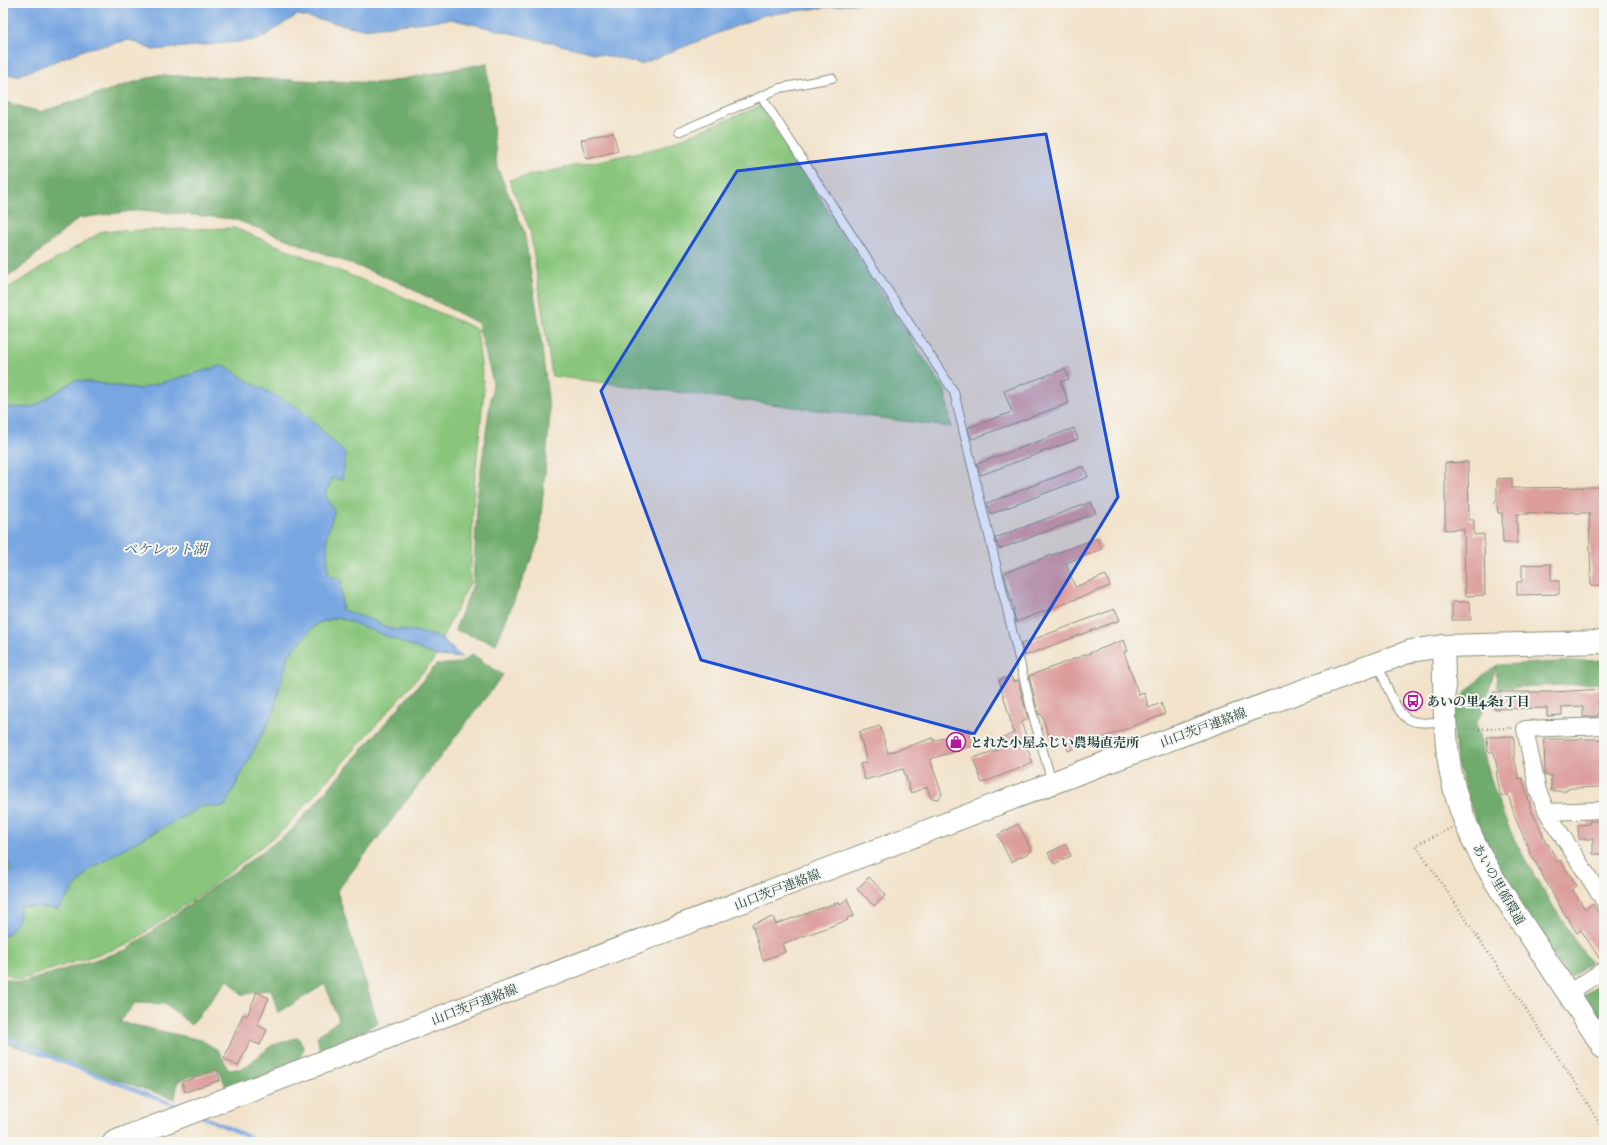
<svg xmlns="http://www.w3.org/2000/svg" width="1607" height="1145" viewBox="0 0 1607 1145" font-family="'IM FELL Double Pica','Noto Serif JP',serif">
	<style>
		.green { fill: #89c67c; stroke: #548258 }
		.forest { fill: #6eab6c; stroke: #467450 }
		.water { fill: #77a6e1; stroke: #4b728a }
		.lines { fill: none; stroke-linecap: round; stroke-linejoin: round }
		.stream { stroke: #77a6e1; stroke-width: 4 }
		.building { fill: #dc9d9b }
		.lane-casing { stroke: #88907e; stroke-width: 10 }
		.street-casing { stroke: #88907e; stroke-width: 18 }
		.secondary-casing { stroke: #88907e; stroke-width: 24 }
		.path { stroke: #88907e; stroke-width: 2.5; stroke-dasharray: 1 3; stroke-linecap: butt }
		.lane { stroke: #fff; stroke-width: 8 }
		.street { stroke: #fff; stroke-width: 16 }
		.secondary { stroke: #fff; stroke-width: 22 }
		.marked { fill: #1d4ed8; fill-opacity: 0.2; stroke: #1d4ed8; stroke-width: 3; stroke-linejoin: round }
		.labels { text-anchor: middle; stroke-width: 4; stroke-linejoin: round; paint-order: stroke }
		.poi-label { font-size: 13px; font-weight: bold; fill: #1f3d34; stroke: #f6f6f2; text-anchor: start }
		.street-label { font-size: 13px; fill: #1f3d34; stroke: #f6f6f2 }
		.water-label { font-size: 14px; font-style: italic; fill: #395c68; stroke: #f6f6f2 }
	</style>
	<rect width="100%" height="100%" fill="#f6f6f2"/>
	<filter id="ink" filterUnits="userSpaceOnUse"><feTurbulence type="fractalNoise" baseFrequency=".025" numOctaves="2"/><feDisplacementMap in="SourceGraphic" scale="8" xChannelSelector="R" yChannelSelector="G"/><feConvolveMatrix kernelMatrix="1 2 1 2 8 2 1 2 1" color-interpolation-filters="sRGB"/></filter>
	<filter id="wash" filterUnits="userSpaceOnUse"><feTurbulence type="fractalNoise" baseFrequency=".012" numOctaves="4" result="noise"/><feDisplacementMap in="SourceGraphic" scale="16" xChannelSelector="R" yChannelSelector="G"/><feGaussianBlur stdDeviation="0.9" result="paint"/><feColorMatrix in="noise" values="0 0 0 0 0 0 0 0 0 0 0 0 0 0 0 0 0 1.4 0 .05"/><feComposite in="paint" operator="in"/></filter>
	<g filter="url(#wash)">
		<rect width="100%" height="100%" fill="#f2e2c9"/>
		<path class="green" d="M760,106L945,391L951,427L552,376L530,230L509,180L658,148Z
			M234,228L399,295L477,329L484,390L474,486L470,583L442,638L415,631L390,629L369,619L342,610L341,580L328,574L326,535L334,512L325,494L333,478L342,480L251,383L225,366L139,389L75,380L33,407L3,408V291L103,231Z
			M338,617L437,656L285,828L209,888L127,945L19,980L3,972V936L7,935L20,906L58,909L88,871L123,849L203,806L224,807L273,714L288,656L316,624Z
			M3,854L11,869L7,882V897L3,904Z"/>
		<path class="forest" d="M487,63L497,167L524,231L539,323L550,415L539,540L496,644L455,630L473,584L478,490L493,383L478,323L396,281L234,219L141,210L79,218L16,272L3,278V101L40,112L157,75L382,83Z
			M472,654L503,675L337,891L378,1023L320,1052L317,1036L339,1020L325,984L278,1013L271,989L242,995L228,979L191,1025L166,1004L135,1003L120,1022L201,1040L218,1050L229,1070L244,1068L271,1046L298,1037L304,1048L298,1062L228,1091L218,1068L178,1081L175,1099L3,1042V978L21,983L126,950L291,831L436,665L461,663Z
			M1604,660V683L1497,688L1496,666L1482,713L1476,723C1485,759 1494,796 1510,830C1531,875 1563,921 1590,963L1568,979L1511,893L1478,828L1457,764L1452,709L1458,700L1481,677L1497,665Z
			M1604,982V1033L1581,997Z"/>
		<path class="water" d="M3,3H860L764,15L641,64L451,19L363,29L297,15L258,40L153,50L130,40L86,49L17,76L3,73Z
			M224,365L251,383L299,408L346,454L342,480L333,478L325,494L334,512L327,535L328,574L341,580L342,610L369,619L390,629L415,631L442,638L462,658L437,656L338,617L316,624L288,656L273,714L224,807L203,806L123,849L88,871L58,909L20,906L19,919L7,935L3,936V904L7,897V882L11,869L3,854V408L33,407L75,380L139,389Z"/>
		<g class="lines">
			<path class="stream" d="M3,1036L63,1062L182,1108
				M203,1117L261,1142"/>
		</g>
		<g id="blocks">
			<path class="building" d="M613,132L618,151L586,159L581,140Z
				M1065,369L1069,379L1061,382L1069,403L972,439L968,428L1012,412L1004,391Z
				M1074,428L1078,439L981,475L977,464Z
				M1468,462L1469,520H1474V535L1484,534L1485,595L1465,596L1464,529L1445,530V463Z
				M1084,466L1088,477L991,514L987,503Z
				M1512,478V488L1604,487V585L1591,586L1589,513H1575V512L1528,513V514H1517V543H1503L1502,513H1498L1497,506L1494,503L1497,499V479Z
				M1091,502L1096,513L999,549L995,538Z
				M1097,538L1102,549L1066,563L1075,587L1106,575L1110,586L1016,622L1013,610H1014L1004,573Z
				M1551,564V581H1559V594L1517,595V582H1522V565Z
				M1452,602H1470L1471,620H1452Z
				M1115,609L1120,620L1024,656L1021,644Z
				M1124,640L1128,651L1124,652L1139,695L1144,693L1149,708L1161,703L1165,714L1068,751L1063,736L1051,741L1041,714L1039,715L1029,676Z
				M1011,676L1013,682L1018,680L1028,719L1021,722L1029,744L1026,745L1033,763L982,783L973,758L997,750L994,741L1014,733L999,680Z
				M1604,689V702H1598V716L1583,717V706L1562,707V715L1547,716V708L1494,709L1493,692H1553Z
				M880,726L888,753L933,738V741L968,730L973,746L930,759L942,794L938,799L931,798L927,787L911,793L903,769L865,780L860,764L867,762L859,732Z
				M1514,736V757L1519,779L1522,778L1532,812L1541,830L1546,844H1548L1558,862L1560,860L1577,886L1572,889L1585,909L1593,904L1604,921V961H1601L1581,930L1577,933L1562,910L1528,849L1529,848L1516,820L1508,794L1501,797L1496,772H1498L1494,752H1488L1487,737Z
				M1544,739H1604V767H1600L1601,787L1573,788L1567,789V791H1551V775L1545,776Z
				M1589,821H1604V854H1593V839H1579L1578,825L1589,824Z
				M1018,824L1032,851L1011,862L998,835Z
				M1066,844L1071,856L1054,864L1048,853Z
				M869,877L886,895L874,906L857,889Z
				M847,898L854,916L847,918L848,920L782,944L785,952L763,960L752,924L773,917L776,924L839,902L840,905Z
				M257,992L269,998L257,1025L267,1030L260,1045L250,1041L238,1066L224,1059L243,1014L247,1016Z
				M217,1070L220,1080L185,1092L182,1082Z"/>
		</g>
	</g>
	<g filter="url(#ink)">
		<use href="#blocks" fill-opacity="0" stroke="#88907e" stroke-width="1"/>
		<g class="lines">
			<g class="lane-casing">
				<path id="lane" d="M761,96L954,392L1032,712L1052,783
					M679,132L780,88L832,78
					M1378,665C1384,678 1395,712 1408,719C1418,725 1434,722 1445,721"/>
			</g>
			<g class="street-casing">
				<path id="street" d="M1604,726L1525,729L1538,791L1547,812L1604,901
					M1547,812L1604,810
					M1568,993L1604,970"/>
			</g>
			<g class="secondary-casing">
				<path id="secondary" d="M1443,646C1445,688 1443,732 1451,774C1463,836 1499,889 1534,941C1557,977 1581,1012 1604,1048
					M114,1142L1089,769L1411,651L1443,646L1604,642"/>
			</g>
			<path class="path" d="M1467,729L1512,728
				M1451,828L1416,845L1578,1087L1604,1132"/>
			<use href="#lane" class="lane"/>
			<use href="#street" class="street"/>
			<use href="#secondary" class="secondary"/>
		</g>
	</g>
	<path class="marked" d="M1046,134L1118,497L974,734L701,660L601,391L737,171Z"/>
	<defs>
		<g id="bus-ring" transform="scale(1)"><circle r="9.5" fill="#f6f6f2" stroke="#b5179e" stroke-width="1.5"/><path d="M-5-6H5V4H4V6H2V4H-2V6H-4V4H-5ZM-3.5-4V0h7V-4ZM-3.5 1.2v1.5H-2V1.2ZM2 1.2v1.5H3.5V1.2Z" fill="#b5179e"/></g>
		<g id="shop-ring" transform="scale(1)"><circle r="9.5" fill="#f6f6f2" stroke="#b5179e" stroke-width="1.5"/><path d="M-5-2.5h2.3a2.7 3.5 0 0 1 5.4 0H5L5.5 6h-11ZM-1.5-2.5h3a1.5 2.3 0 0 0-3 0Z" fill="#b5179e"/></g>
	</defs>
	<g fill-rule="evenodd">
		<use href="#bus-ring" x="1413" y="701"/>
		<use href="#shop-ring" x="956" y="742"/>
	</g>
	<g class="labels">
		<g class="poi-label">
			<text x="1427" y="706">あいの里4条1丁目</text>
			<text x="970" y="747">とれた小屋ふじい農場直売所</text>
		</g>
		<g class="street-label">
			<text transform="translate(1203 727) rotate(-20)" y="5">山口茨戸連絡線</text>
			<text transform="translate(1499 884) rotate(60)" y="5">あいの里循環通</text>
			<text transform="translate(777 889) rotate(-21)" y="5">山口茨戸連絡線</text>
			<text transform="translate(474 1004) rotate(-21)" y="5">山口茨戸連絡線</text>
		</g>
		<g class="water-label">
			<text x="165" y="554">ペケレット湖</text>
		</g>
	</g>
	<rect width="1607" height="1145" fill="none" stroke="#f6f6f2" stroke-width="16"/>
</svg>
